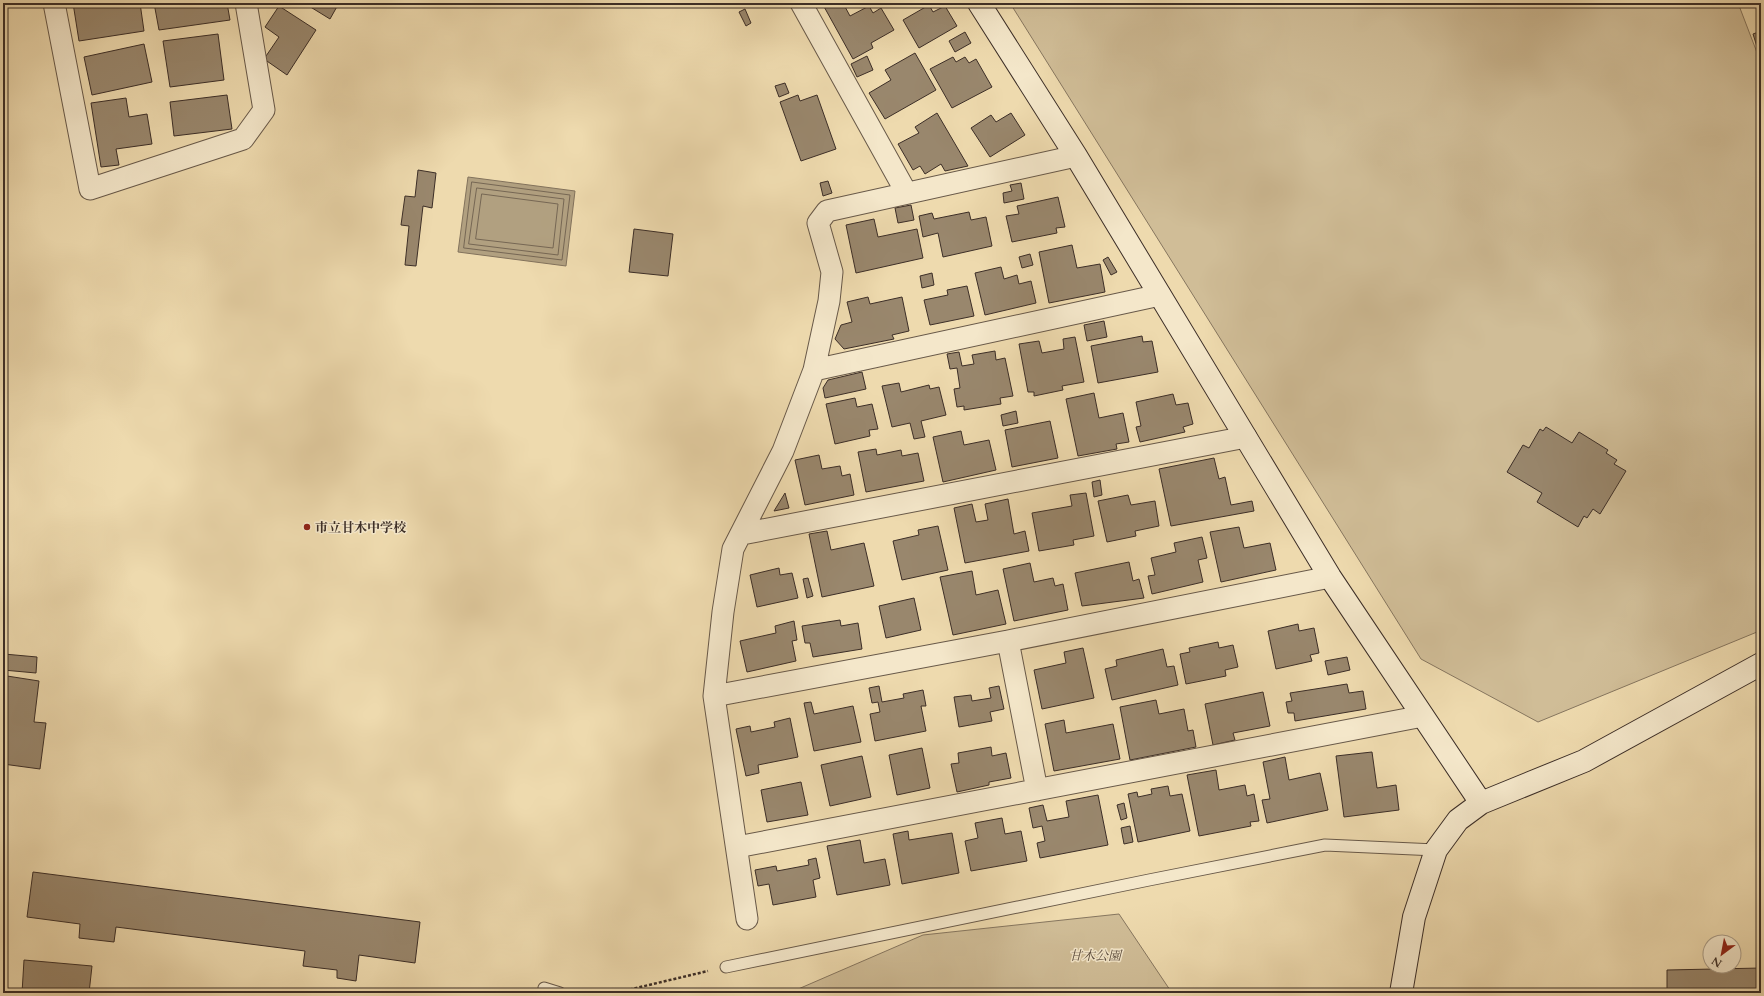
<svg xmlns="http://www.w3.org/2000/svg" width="1764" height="996" viewBox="0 0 1764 996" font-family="Cardo,'Noto Serif JP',serif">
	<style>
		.green { fill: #d0bd97; stroke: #86765f }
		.water { fill: #b1a080; stroke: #82725c }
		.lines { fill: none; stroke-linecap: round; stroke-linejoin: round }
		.shore { stroke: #766754; stroke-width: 1 }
		.building { fill: #99876d; stroke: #3c2e27 }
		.lane-casing { stroke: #685949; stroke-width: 13 }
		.street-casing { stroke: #685949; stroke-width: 23 }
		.secondary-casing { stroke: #3c2e27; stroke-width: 24 }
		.path { stroke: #3c2e27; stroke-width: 2.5; stroke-dasharray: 3 2; stroke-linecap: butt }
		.lane { stroke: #f4e7ca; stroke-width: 11 }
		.street { stroke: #f4e7ca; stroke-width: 21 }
		.secondary { stroke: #f4e7ca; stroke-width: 22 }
		.poi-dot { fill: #8f2418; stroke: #f4e7ca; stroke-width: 1.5 }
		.labels { text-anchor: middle; stroke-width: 3; stroke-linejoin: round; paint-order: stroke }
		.poi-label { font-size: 13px; font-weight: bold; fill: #3c2e27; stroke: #f4e7ca; text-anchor: start }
		.park-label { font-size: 13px; font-style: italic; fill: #5a4b3d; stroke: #f4e7ca }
	</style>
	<rect width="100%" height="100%" fill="#eedaae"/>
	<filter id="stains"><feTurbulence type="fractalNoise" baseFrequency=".005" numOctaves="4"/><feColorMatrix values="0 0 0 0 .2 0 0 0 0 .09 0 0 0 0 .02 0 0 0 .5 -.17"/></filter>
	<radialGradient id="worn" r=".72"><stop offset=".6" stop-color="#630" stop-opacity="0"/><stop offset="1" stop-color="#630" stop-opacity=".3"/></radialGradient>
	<path class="green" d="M1010,3H1738L1761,63V625L1757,632L1538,722L1421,659Z
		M1119,914L1172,993H789L923,935Z"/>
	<path class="water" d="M468,177L575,191L566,266L458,252Z"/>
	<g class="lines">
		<path class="shore" d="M472,182L570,195L562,260L464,248Z
			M477,188L564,199L558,255L469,244Z
			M482,194L558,204L553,248L476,239Z"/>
	</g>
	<path class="building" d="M73,3H140L144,31L79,41Z
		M154,3H227L230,20L159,30Z
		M304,3H339L330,19Z
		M822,3H843L850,16L869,6L873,13L881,8L894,30L871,43L873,48L853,59Z
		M929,5L933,12L945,6L957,26L919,48L903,20Z
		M279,6L316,30L287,75L264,59L279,37L265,27Z
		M745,9L751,23L746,26L739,12Z
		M1761,31V49L1758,50L1753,34Z
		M965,32L971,43L955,52L949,41Z
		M218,34L224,80L170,87L163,41Z
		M144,44L152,82L92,95L84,57Z
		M915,53L936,90L885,119L869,93L891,80L885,70Z
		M867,56L873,70L857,77L851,64Z
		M953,57L956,62L965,57L969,63L976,59L992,87L952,108L930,69Z
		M785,83L789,93L779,97L775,86Z
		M227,95L232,129L174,136L170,102Z
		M798,95L800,101L817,95L836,149L801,161L780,102Z
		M126,98L129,117L147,114L152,144L116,149L119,165L101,167L91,103Z
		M937,113L968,166L945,171L941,164L925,174L920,166L913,170L898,144L919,133L915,127Z
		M1011,113L1025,135L990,157L971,128L991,115L996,122Z
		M418,170L436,173L432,208L423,206L416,266L405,265L409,226L401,225L405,196L415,197Z
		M828,181L832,193L823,196L820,183Z
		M1021,183L1024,199L1004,203L1003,193L1012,191L1010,185Z
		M1058,197L1065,227L1056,228L1057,233L1012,242L1006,216L1019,214L1017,206Z
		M911,205L914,220L898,223L895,208Z
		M969,212L971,220L986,217L992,246L943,257L938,233L923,237L919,216L932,213L934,219Z
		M874,219L878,237L917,229L923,258L856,273L846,225Z
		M634,229L673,234L668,276L629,272Z
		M1072,245L1077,268L1100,264L1105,292L1049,303L1039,252Z
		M1030,254L1033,265L1022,268L1019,257Z
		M1108,257L1117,272L1111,275L1103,260Z
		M1001,267L1004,279L1017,275L1019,284L1031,281L1036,303L985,315L975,273Z
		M932,273L934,285L922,288L920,276Z
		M967,286L974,316L930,325L924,300L948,295L947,290Z
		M868,297L870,304L902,297L909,331L892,335L894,339L844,349L835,339L841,325L852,322L847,302Z
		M1104,321L1107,337L1087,341L1084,325Z
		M1142,336L1143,342L1152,341L1158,372L1098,383L1091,346Z
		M1075,337L1084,382L1062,386L1063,390L1034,396V392H1028L1019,344L1039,341L1042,353L1064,349L1063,339Z
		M995,351L996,360L1005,358L1013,396L1000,398L1001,404L964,410V406L957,407L954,389L960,388L957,368L950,369L947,354L959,352L962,366L974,364L972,355Z
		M862,372L866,389L825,398L823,388L828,380Z
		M899,383L901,392L929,385L930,389L939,387L946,415L921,421L925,437L914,439L910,423L892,427L882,386Z
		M1094,393L1099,418L1123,413L1129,442L1116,444L1117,449L1078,456L1066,399Z
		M1173,394L1176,405L1188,403L1193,424L1183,427L1185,432L1140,442L1136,427L1141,426L1136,402Z
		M855,398L857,407L872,404L878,429L869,430L870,436L835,444L826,404Z
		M1016,411L1018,423L1003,426L1001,415Z
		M1050,421L1058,458L1012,467L1005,430Z
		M1546,427L1572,443L1579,432L1608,450L1606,453L1617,460L1614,464L1626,471L1600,514L1593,509L1587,518L1584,516L1578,527L1537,502L1542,493L1507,472L1523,445L1529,448L1540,429L1543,431Z
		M961,431L964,445L989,440L996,470L943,482L933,437Z
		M876,449L877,455L901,450L902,456L918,453L924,481L866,492L858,452Z
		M819,455L822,469L840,466L842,476L850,474L854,495L805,505L795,460Z
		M1214,458L1219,479L1225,477L1231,505L1252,501L1254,511L1171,526L1159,469Z
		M1100,480L1102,495L1094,497L1092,482Z
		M785,493L789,508L774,511Z
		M1086,493L1094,536L1073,540L1074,545L1039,551L1032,513L1072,506L1070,495Z
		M1128,495L1131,505L1155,501L1159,526L1135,531L1136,536L1107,542L1098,501Z
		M1008,499L1014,534L1025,531L1029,551L965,563L954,508L972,504L976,522L988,520L985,504Z
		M938,526L948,570L902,580L893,541L919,535L918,530Z
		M1239,527L1244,548L1270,543L1276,570L1221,582L1210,532Z
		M827,531L831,550L864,543L874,586L822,597L809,534Z
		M1202,537L1207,558L1198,560L1203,582L1152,594L1148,576L1155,575L1151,558L1176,552L1174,543Z
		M1129,562L1133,581L1139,579L1144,598L1082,606L1075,573Z
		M1030,563L1034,582L1053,578L1055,586L1063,584L1068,610L1014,621L1003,569Z
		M779,568L780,575L792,573L798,598L757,607L750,575Z
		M972,571L976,595L998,590L1006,624L953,635L940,577Z
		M808,578L813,596L807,598L803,579Z
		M914,598L921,630L886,638L879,606Z
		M840,620L841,626L858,623L862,649L813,657L810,643H805L802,626Z
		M794,621L797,640L792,641L796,661L747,672L740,641L776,633L775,626Z
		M1298,624L1299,631L1314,628L1319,653L1310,655L1312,661L1276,669L1268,631Z
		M1218,642L1219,648L1233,645L1238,667L1225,670L1226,676L1186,684L1180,654L1190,652L1189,648Z
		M1083,648L1094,698L1042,709L1034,670L1066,663L1064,652Z
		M1163,649L1167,667L1174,666L1178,685L1112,700L1105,669L1117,666L1116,660Z
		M4,654L37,657L36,673L3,670Z
		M1347,657L1350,670L1328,675L1325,661Z
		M7,676L39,681L34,722L46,723L40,769L3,764V707Z
		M1347,684L1349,693L1363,691L1366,709L1295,721L1294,713H1288L1286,702L1292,701L1290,693Z
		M879,686L882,702L904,698L903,694L923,690L926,706H921L926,731L875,741L870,714L880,712L878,702L872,703L869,688Z
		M999,686L1004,709L990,712L992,721L959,727L954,697L971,695L972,701L991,698L989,688Z
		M1263,692L1270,726L1233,733L1235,740L1213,745L1205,704Z
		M1156,700L1159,714L1184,709L1188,731L1193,730L1196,747L1130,760L1120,707Z
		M811,702L814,714L853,706L861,742L814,751L804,703Z
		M790,718L798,757L758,765L759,773L746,776L736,729L750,726L751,732L775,727L774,722Z
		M1064,720L1066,733L1113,724L1120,759L1054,771L1045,724Z
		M991,747L992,756L1006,753L1011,778L989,782V785L957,792L951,764L959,763L958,753Z
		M922,748L930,788L897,795L889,755Z
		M1372,752L1377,788L1396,785L1399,810L1344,817L1336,756Z
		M862,756L871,797L830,806L821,765Z
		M1285,757L1289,780L1320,773L1328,810L1267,823L1262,800L1270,799L1263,762Z
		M1216,770L1219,790L1245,785L1247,796L1254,794L1259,821L1250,822L1251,826L1199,836L1187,775Z
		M801,782L808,815L767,822L761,790Z
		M1168,786L1170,796L1182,794L1190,831L1138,842L1128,794L1137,792L1138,797L1152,794L1151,789Z
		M1098,795L1108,845L1040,858L1037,843L1045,841L1042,826L1033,828L1029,808L1043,805L1047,821L1069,817L1066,801Z
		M1124,803L1127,818L1121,820L1117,805Z
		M1002,818L1005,834L1021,831L1027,861L971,871L965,841L978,838L975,823Z
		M1130,826L1133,842L1124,844L1121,828Z
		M908,831L909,840L952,833L959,873L902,884L893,834Z
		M860,840L864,863L885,859L890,885L837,895L827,846Z
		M816,858L820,878L813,880L816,897L773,905L769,884L758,886L755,870L776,866L777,871L809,865L808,860Z
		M33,872L420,922L415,963L359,955L356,981L337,978V970L303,966L305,951L116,927L114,942L79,938L80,924L27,917Z
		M24,960L92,966L89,993H22Z
		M1761,968V993H1667V970Z"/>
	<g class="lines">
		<g class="lane-casing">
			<path id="lane" d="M726,967L1149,880L1325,845L1436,850
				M544,988L560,993"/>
		</g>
		<g class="street-casing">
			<path id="street" d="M54,3L90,189L243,139L264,110L246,3
				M801,3L906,192
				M1076,156L827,211L818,223L832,272L829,301L814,370L783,451L733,549L723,612L714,696L1008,641L1330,577
				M814,370L1160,295
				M742,534L1246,437
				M1008,641L1037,790
				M714,696L747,919
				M737,847L1423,716"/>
		</g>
		<g class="secondary-casing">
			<path id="secondary" d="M979,3L1076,156L1330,577L1481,803
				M1401,993L1414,917L1436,850L1458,820L1481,803L1584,761L1761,664"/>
		</g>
		<path class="path" d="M615,993L708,971"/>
		<use href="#lane" class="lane"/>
		<use href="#street" class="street"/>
		<use href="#secondary" class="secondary"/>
	</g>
	<circle class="poi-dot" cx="307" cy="527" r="4"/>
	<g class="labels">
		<g class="poi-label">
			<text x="315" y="532">市立甘木中学校</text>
		</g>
		<g class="park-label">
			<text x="1095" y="960">甘木公園</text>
		</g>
	</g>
	<rect width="1764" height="996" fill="none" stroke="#eedaae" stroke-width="16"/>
	<rect x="4" y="4" width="1756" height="988" fill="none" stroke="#3c2e27" stroke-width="2"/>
	<rect x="8" y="8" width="1748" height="980" fill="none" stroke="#3c2e27"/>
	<g transform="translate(1722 954) rotate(212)"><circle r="19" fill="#f4e7ca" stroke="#aa9d89"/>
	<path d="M0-3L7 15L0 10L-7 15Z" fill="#8f2418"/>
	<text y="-6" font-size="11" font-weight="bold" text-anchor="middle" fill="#3c2e27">N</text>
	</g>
	<rect width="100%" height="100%" filter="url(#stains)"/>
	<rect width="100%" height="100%" fill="url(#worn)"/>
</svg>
